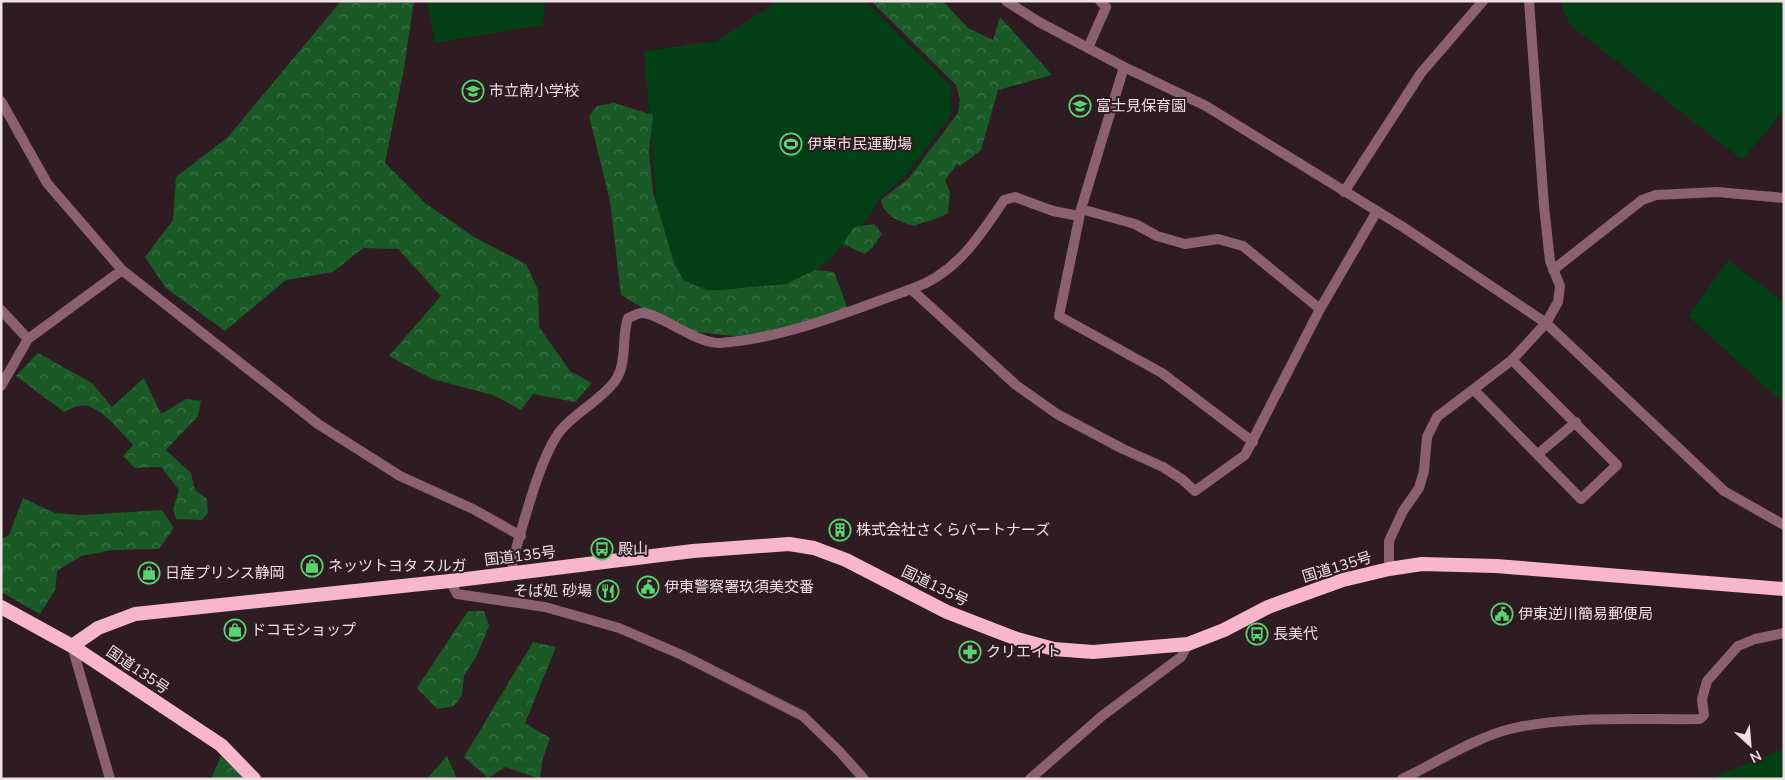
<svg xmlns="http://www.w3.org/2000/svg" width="1785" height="780" viewBox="0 0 1785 780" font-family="'Nunito Sans','Noto Sans JP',sans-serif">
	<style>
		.green { fill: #023f14 }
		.forest { fill: url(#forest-crowns) }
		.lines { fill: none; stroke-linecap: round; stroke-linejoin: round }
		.minor { stroke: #8b616f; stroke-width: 10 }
		.tertiary { stroke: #8b616f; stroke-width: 10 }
		.trunk { stroke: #f8b6cc; stroke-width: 14 }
		.labels { text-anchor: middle; stroke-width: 4; stroke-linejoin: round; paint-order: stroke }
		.poi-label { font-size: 15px; fill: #eee0e4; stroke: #2f1b22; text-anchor: start }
		.street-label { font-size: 15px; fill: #eee0e4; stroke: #2f1b22 }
	</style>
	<defs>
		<pattern id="forest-crowns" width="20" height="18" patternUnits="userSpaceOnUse" patternTransform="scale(1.25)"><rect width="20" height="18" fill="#195a27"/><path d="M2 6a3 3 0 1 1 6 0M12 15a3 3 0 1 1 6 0" fill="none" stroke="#3b7146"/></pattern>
	</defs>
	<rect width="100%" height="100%" fill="#2f1b22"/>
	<path class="green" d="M427,1H545L543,25L435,43Z
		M778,1H865L951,86V115L907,174L878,200L871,214L827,263L779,288L692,293L661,258L644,51L717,41Z
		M1560,1H1784V110L1742,160L1569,24Z
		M1728,260L1784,302V404L1688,316Z
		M1784,749V778L1708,779Z"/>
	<path class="forest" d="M341,1H414L404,68L385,163L425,203L474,237L526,264L538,290L539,327L570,371L592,383L575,402L533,394L521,410L493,395L432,379L389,356L441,296L398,249L363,248L333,272L286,280L225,331L166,288L145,257L173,220L176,177L228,137Z
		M871,1H943L968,28L993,40L1000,17L1052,75L998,90L981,150L960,166L957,164L945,180L950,192L948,213C937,220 926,221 914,226C898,221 885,217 881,200L909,178L958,113L960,99L956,85Z
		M614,103L653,115L649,151L653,192L674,263L684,281L707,290H721L786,284L815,270L834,272L849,312L751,338L679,330L621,295L610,201L589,116L597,106Z
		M874,224L882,234L872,248L865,254L843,244L854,227Z
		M38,353L92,383L112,407L144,378L161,414L186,399L201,401L198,416L166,450L191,473L195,490L207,499L208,513L202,520L176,519L173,509L179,490L161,467L135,468L123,456L133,445C121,433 107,414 91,407C82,403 72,408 64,412L16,376Z
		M23,498L55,513L81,515L162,510L174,528L159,549L113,550L81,556L57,571L55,590L40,614L1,592V539L9,535Z
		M468,611H484L489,626L477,655L464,676L462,695L454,706L437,709L417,688Z
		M533,642L556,647L525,723L550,738L543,758L540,779L505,767L488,778L464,757Z
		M221,756L245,779H211Z
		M447,756L457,779H427Z"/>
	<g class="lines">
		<path class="minor" d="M1088,48L1106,7L1100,1
			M1124,67L1081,209L1059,316L1162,373L1253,442
			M1,101L47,183L122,270L318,424L400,476L473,509L521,536
			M1344,192L1421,73L1483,1
			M1081,209L1135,224L1157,236L1185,244L1218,239L1243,246L1320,309L1377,211
			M1553,270L1642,200L1656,195L1717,192L1784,198
			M911,289C955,275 980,236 1004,200L1015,197L1053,211L1079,216
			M1,310L28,339
			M1546,323L1724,491L1784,525
			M1,386L28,339L122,270
			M1474,390L1581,499L1617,465L1512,360
			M1538,454L1576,422
			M514,573L512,563C522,529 540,455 561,430C576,412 601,400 615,381C628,362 621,338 628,318C632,317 638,313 642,313C660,313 696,344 720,343C782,339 854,310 911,289L1016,385L1057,414L1123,449L1163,467L1183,480L1195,491L1245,455L1320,309
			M450,581L457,594L545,607L619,628L682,655L803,716L840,752L864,779
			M72,646L110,779
			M1030,779L1102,716L1181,657L1188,644
			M1402,779C1436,763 1474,738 1510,729C1568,715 1640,720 1700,719L1704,715L1702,699L1707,681L1738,646L1755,639L1784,633"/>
		<path class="tertiary" d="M1006,1L1039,22L1124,67L1206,106L1403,227L1546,323
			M1389,569V541L1403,511L1419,488L1424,471L1427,437L1437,417L1512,360L1546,323L1558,302L1560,286L1550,261L1544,206L1529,1"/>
		<path class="trunk" d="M1,607L72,646L221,745L254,779
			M72,646L98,628L135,614L450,581L693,551L789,544L814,548L846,560L947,612L1017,639L1054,649L1093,652L1188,644L1224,630L1268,607L1343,580L1389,569L1422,564L1496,566L1784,589"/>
	</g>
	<defs>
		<g id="school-ring" transform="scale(1.125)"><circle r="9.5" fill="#2f1b22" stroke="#57d570" stroke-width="1.5"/><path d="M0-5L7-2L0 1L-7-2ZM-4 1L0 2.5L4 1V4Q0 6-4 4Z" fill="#57d570"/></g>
		<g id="stadium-ring" transform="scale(1.125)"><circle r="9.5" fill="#2f1b22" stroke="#57d570" stroke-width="1.5"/><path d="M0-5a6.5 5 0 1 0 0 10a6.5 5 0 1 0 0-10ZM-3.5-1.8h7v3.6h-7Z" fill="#57d570"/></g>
		<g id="building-ring" transform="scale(1.125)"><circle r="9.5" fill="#2f1b22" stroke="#57d570" stroke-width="1.5"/><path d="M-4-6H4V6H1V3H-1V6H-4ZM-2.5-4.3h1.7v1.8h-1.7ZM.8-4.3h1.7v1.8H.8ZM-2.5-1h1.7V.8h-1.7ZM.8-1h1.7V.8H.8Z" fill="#57d570"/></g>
		<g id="bus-ring" transform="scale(1.125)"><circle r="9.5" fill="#2f1b22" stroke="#57d570" stroke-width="1.5"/><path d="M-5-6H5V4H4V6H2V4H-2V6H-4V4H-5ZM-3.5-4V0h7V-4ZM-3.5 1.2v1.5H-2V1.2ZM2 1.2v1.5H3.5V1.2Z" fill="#57d570"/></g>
		<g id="shop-ring" transform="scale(1.125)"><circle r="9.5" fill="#2f1b22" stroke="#57d570" stroke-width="1.5"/><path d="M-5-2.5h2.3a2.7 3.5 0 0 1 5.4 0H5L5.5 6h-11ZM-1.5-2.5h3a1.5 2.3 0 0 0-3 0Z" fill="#57d570"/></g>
		<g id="civic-ring" transform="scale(1.125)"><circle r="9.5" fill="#2f1b22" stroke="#57d570" stroke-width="1.5"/><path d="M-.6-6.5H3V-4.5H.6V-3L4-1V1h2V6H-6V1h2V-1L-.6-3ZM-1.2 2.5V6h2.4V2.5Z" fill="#57d570"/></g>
		<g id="restaurant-ring" transform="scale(1.125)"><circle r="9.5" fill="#2f1b22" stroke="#57d570" stroke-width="1.5"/><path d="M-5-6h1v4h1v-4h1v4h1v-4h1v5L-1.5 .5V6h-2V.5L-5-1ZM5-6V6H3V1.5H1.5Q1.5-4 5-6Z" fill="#57d570"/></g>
		<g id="pharmacy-ring" transform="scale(1.125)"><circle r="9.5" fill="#2f1b22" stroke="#57d570" stroke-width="1.5"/><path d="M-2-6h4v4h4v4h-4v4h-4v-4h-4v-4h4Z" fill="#57d570"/></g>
	</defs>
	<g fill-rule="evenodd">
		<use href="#school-ring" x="473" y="91"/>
		<use href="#school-ring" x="1080" y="106"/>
		<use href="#stadium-ring" x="791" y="144"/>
		<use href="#building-ring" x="840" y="530"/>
		<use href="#bus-ring" x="602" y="549"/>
		<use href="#shop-ring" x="312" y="566"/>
		<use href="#shop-ring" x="149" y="573"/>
		<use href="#civic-ring" x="648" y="587"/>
		<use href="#restaurant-ring" x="608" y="591"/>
		<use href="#civic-ring" x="1502" y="614"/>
		<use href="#shop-ring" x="235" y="630"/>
		<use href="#bus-ring" x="1257" y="634"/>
		<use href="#pharmacy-ring" x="970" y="652"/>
	</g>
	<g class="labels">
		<g class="poi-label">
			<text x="489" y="96">市立南小学校</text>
			<text x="1096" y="111">富士見保育園</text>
			<text x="807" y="149">伊東市民運動場</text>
			<text x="856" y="535">株式会社さくらパートナーズ</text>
			<text x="618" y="554">殿山</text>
			<text x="328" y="571">ネッツトヨタ スルガ</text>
			<text x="165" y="578">日産プリンス静岡</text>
			<text x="664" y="592">伊東警察署玖須美交番</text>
			<text x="592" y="596" text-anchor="end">そば処 砂場</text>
			<text x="1518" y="619">伊東逆川簡易郵便局</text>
			<text x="251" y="635">ドコモショップ</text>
			<text x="1273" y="639">長美代</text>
			<text x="986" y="657">クリエイト</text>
		</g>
		<g class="street-label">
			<text transform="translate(520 556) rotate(-7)" y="5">国道135号</text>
			<text transform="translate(1337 567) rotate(-17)" y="5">国道135号</text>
			<text transform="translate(935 586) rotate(26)" y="5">国道135号</text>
			<text transform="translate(138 670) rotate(34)" y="5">国道135号</text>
		</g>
	</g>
	<rect width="1785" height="780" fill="none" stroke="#eee0e4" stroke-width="5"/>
	<g transform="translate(1750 745) rotate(154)" stroke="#2f1b22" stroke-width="4" paint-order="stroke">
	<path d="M0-4L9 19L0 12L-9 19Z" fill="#eee0e4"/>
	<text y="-8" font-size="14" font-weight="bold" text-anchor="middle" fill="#eee0e4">N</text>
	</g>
</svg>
